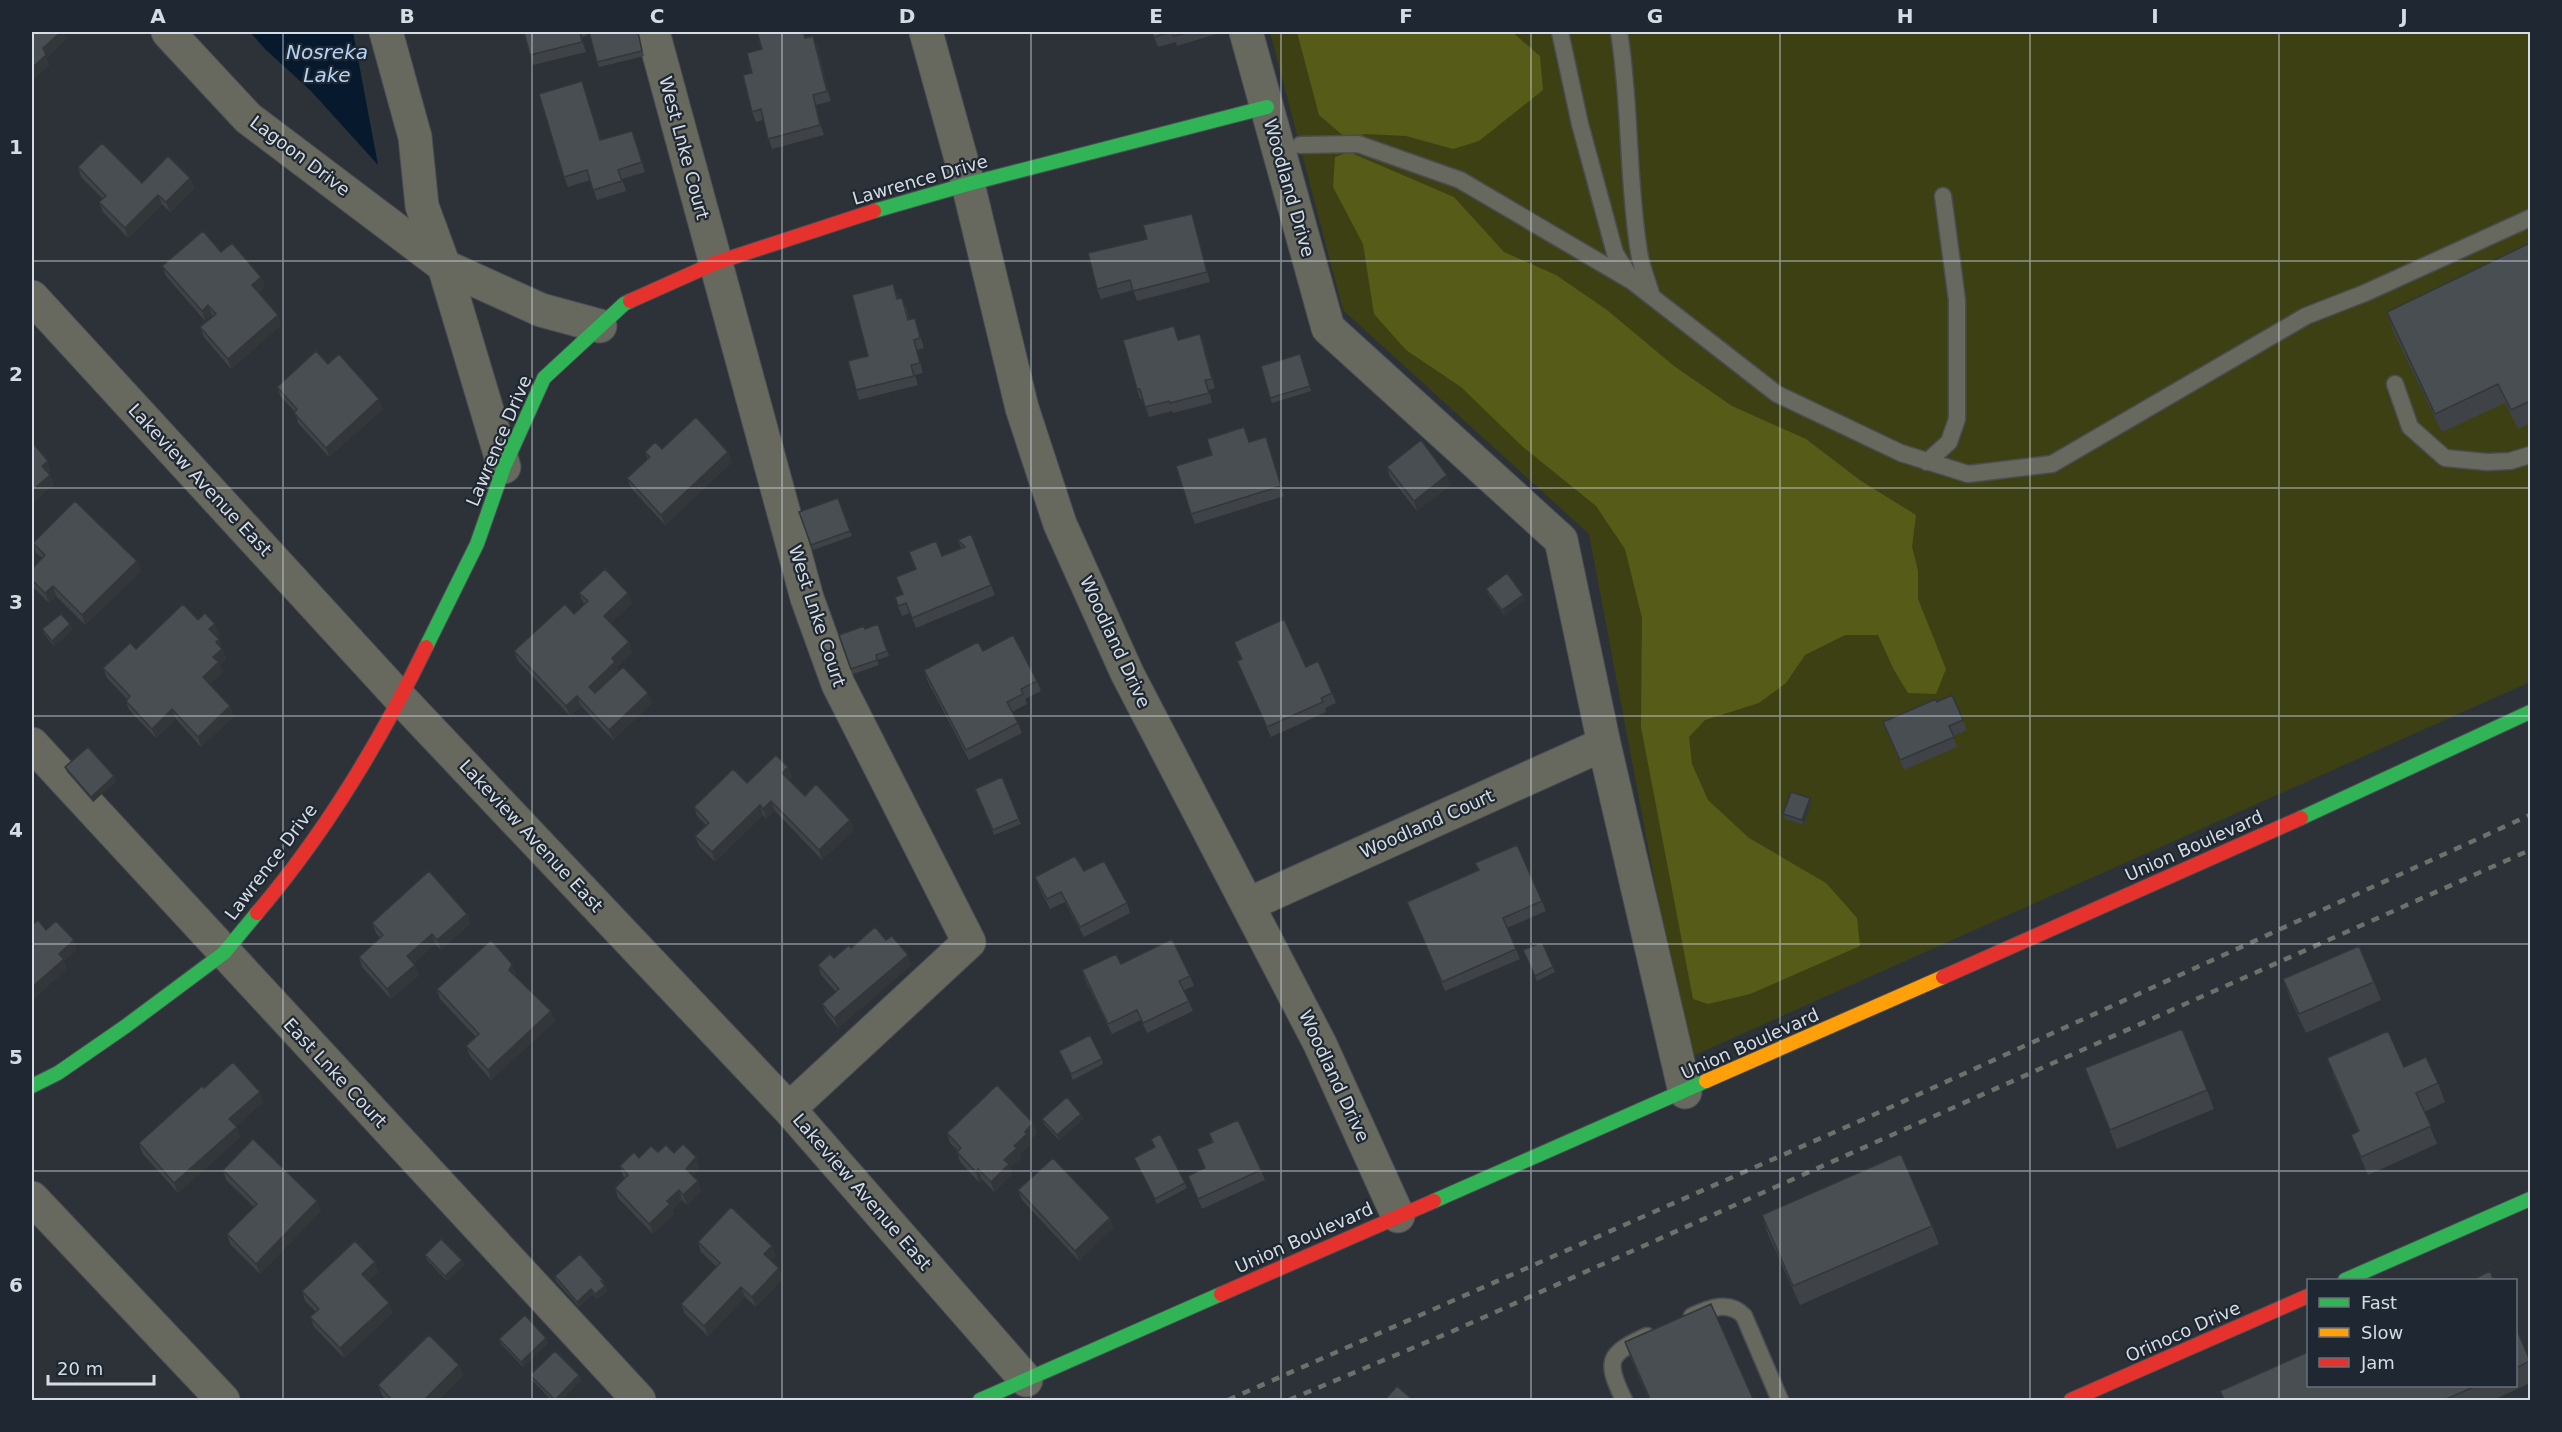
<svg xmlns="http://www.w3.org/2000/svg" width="2562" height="1432" viewBox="0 0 2562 1432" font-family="'DejaVu Sans',sans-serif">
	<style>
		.green { fill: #3d4013 }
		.forest { fill: #575b18 }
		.water { fill: #07192c }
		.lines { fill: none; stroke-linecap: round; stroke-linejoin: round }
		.lane-casing { stroke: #494d53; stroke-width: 19 }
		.street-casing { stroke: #494d53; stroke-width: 35 }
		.fast-casing { stroke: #494d53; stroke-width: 16 }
		.slow-casing { stroke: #494d53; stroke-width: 16 }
		.jam-casing { stroke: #494d53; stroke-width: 16 }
		.lane { stroke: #67685e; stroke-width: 16 }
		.street { stroke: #67685e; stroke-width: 33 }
		.fast { stroke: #30b455; stroke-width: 14 }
		.slow { stroke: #ff9f0a; stroke-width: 14 }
		.jam { stroke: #e5322d; stroke-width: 14 }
		.rail { stroke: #6e706b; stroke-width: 4.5; stroke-dasharray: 8 8; stroke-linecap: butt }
		.wall { fill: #3f4347 }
		.shaded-wall { fill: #33373a }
		.building { fill: #494e53; stroke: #33373a; stroke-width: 1.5 }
		.grid { fill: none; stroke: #d6dce3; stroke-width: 1.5; stroke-opacity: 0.55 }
		.labels { text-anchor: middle; stroke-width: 4.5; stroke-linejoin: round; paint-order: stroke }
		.street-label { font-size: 18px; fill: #d6dce3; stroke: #1f2832 }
		.water-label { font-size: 20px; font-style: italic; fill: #b3d4f7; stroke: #1f2832 }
		.neatline { fill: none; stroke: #d6dce3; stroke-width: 2 }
		.grid-label { font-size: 20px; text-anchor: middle; font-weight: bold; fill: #d6dce3 }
	</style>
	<rect width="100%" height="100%" fill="#2d3238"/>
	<path class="green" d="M1270,32H2530V682L1688,1058L1589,534L1343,310Z"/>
	<path class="forest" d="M1297,32H1512L1540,56L1543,90L1479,141L1453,149L1406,136L1365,134L1346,138L1319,115Z
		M1349,152L1454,197L1504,252L1556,275L1607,310L1674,366L1732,406L1806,439L1861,481L1916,515L1912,547L1918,571V599L1946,669L1936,694L1908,693L1894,670L1878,635H1845L1805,655L1786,683L1759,703L1705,720L1689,737L1692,764L1708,800L1749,838L1826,883L1857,918L1860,946L1750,994L1708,1004L1693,999L1641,727L1642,618L1625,549L1596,506L1523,447L1461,387L1406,350L1374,314L1363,244L1333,187L1335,157Z"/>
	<path class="water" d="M250,32H353L378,165L311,91L265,49Z"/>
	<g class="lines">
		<g class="lane-casing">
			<path id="lane" d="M1560,32L1580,124L1615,253L1633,282L1777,394L1901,453L1968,474L2052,464L2306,316L2365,293L2530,218
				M1619,32C1631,105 1627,179 1639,252C1641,267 1648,282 1652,297
				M1300,145L1358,144L1460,180L1630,280
				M2395,384L2410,427L2445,458L2487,462L2510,461L2530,455
				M1927,462L1949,442L1957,419V300L1943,196
				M1692,1316C1710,1308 1729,1300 1744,1316L1780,1400
				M1624,1400C1605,1361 1607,1354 1647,1336"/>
		</g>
		<g class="street-casing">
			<path id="street" d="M168,32L248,118L444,266
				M386,32L415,137L422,206L444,266
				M653,32L807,598L838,684L969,942L789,1109
				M926,32L968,184L1022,408L1060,524L1127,673L1320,1044L1398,1216
				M1246,32L1328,328L1561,540L1604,744L1685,1092
				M32,297L401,699L789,1109L1026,1380
				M504,467L444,266L541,310L600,326
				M32,744L639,1400
				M1249,904L1604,744
				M32,1198L223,1400"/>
		</g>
		<g class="fast-casing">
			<path id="fast" d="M874,211L968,184L1267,107
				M426,647L477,544L504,467L544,378L624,304L630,301
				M2301,818L2530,712
				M32,1086L58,1073L126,1026L224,953L257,913
				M1434,1201L1706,1081
				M2345,1280L2530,1199
				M980,1400L1221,1294"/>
		</g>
		<g class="slow-casing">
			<path id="slow" d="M1706,1081L1943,977"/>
		</g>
		<g class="jam-casing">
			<path id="jam" d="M630,301L715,263L874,211
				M257,913C326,832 380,742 426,647
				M1943,977L2301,818
				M1221,1294L1434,1201
				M2071,1400L2308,1296"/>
		</g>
		<use href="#lane" class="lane"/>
		<use href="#street" class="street"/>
		<use href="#fast" class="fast"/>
		<use href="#slow" class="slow"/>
		<use href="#jam" class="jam"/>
		<path class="rail" d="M1228,1400L1880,1112L2530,815
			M1289,1400L1453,1331L2530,850"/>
	</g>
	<path class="wall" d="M524,32H586L587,36L582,37L586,52L533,65Z
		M638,32L644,56L599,67L597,62Z
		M804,32L806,38L813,36L817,46L831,101L816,105L824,135L772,149L763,120L756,122L752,112L762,49Z
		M1152,32H1223L1177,46L1176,42L1158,47Z
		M582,81L601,140L632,131L645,172L622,179L626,191L597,200L590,180L568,187L564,177Z
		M78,167L142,183L190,178L194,188L170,212L162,204L128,238L103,212L99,202L103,199L81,177Z
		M1192,214L1195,224L1210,282L1137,301L1133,290L1101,299L1097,289L1147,239Z
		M2530,243V423L2518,429L2505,403L2442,432L2393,331L2387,312Z
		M221,252L261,277L265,287L258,292L281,325L231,369L204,337L200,327L213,317L212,315L205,321L166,276L162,266Z
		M897,294L898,298L906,307L909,319L918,328L924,348L917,350L923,373L915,375L918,385L859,400L856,390L868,356Z
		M1200,334L1204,344L1215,388L1209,390L1212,403L1173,413L1172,411L1149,417L1143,399H1140L1137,389L1178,340Z
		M1300,354L1311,391L1272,403L1270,398Z
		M328,364L383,409L329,457L298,423L295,412L281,397L277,387Z
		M1266,437L1284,496L1195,524L1191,514L1212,455Z
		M662,449L728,452L732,462L665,525L631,488L627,478L648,460L645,452Z
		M1387,467L1451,485L1417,511L1390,477Z
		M799,512L850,531L852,536L813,550Z
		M971,534L995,595L916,628L910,613L902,616L898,607L903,594L916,569L942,556L961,548L958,540Z
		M33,543L137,561L141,571L85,625L56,596L49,603L32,586V569L42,558L36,553Z
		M1486,589L1525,600L1504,615L1488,594Z
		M579,593H628L632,603L611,623L629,642L632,652L617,667L619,671L652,703L613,740L581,706L570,716L518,661L514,651L574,614L584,604Z
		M70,624L72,630L54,646L44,634L42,629Z
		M878,624L889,656L877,660L879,665L853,674L839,635L865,629Z
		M219,634L216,636L219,639L226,659L220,665L223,672L210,684L234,716L201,747L176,719L156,738L129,710L126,701L127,699L107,678L103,668L136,649Z
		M1234,642L1306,667L1332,693L1336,703L1325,708L1326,712L1271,737L1241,671L1237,661L1241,659Z
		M983,651L1037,681L1041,691L1025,699L1027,704L1012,712L1018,723L1022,733L969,760L927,680L924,670Z
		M1937,702L1963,720L1967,730L1953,736L1957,747L1904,770L1883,722Z
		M65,767L114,776L116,781L93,802L67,772Z
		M788,767L792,777L789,780L805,796L850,820L854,830L822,860L775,811L766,819L763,815L715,862L699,846L695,836L706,825L697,816L694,807L747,783Z
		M1002,777L1021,824L994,835L977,794Z
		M1811,803L1804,825L1785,819L1783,814Z
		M1475,863L1542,901L1546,911L1507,928L1520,959L1445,991L1407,902L1478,870Z
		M1084,871L1127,903L1130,913L1084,937L1065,902L1050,909L1039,887L1035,877Z
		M467,914L470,924L441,950L435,944L414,963L419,975L391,999L362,967L359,957L380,938L376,933L372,923Z
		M886,940L911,965L838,1028L826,1013L822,1004L836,992L821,975L818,965L834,958L851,948Z
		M1525,955L1553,967L1555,972L1537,981Z
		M1121,964L1190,976L1194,986L1184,990L1193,1011L1147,1033L1141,1020L1112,1034L1085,980L1082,970Z
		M516,974L515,976L551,1011L555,1021L491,1080L470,1056L466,1046L476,1037L440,999L437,989Z
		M2283,979L2374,982L2381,1000L2306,1033L2290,998Z
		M1059,1051L1102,1059L1103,1064L1073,1080Z
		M2327,1058L2404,1067L2438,1083L2445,1102L2424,1112L2437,1144L2368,1175L2351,1135L2358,1131L2334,1077Z
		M2085,1068L2207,1090L2214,1109L2117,1149Z
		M204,1088L263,1102L236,1126L240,1137L178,1193L142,1153L139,1143Z
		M1081,1114L1083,1119L1059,1140L1044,1124L1042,1119Z
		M947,1133H1037L1029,1141L1031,1144L1019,1155L1021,1158L1010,1168L1012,1174L994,1192L982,1179L979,1182L960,1162L957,1152L958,1151L950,1143Z
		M1209,1133L1261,1170L1265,1180L1202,1209L1188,1176L1205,1169L1197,1149L1212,1143Z
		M1151,1139L1185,1183L1187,1188L1157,1204L1134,1158L1154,1147Z
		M658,1152L674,1153L696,1157L699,1167L693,1176L698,1181L701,1191L687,1205L682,1200L672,1210L674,1214L653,1234L618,1198L615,1188L625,1178L623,1176L620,1166L639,1158Z
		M223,1170L321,1211L260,1274L230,1244L227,1234L254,1207L226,1180Z
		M1018,1190L1110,1218L1113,1228L1079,1261L1022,1200Z
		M1762,1215L1932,1226L1939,1244L1800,1305L1768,1234Z
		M698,1242L776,1256L771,1260L779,1268L783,1278L756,1307L745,1297L708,1336L685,1314L681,1304L717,1267L701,1252Z
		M425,1255L462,1260L464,1265L447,1281L427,1260Z
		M375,1262L378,1272L368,1281L389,1303L392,1313L344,1358L314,1327L310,1317L316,1312L305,1301L302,1291Z
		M555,1276L603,1280L607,1291L597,1299L593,1294L579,1307L556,1281Z
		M2516,1328L2530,1362V1383L2491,1401H2224L2220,1391L2308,1386H2516Z
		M546,1338L548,1343L523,1367L501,1344L499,1339Z
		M1625,1342L1754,1401H1650L1632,1361Z
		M459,1365L463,1375L437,1401H387L382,1395L378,1385Z
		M530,1375H579L581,1380L560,1401H552L532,1380Z"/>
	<path class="shaded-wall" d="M61,32H63L66,40L47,58L50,65L32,81V68L43,48Z
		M580,32L582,37L586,52L582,42Z
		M813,36L817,46L831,101L827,91Z
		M813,95L816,105L824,135L820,125Z
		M190,178L194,188L170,212L166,202Z
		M158,195L162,204L128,238L125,228Z
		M1192,214L1195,224L1210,282L1207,272Z
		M261,277L265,287L255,295L252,285Z
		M208,305L212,315L205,321L202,311Z
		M278,315L281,325L231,369L228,359Z
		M1200,334L1204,344L1215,388L1212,379Z
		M379,399L383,409L329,457L326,448Z
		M728,452L732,462L665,525L661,515Z
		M48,461L51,471L46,476L42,466Z
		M50,475L54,485L32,504V491Z
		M1447,475L1451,485L1417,511L1414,501Z
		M137,561L141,571L85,625L82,615Z
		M53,586L56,596L49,603L45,593Z
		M628,593L632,603L608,626L604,616Z
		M1523,595L1525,600L1504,615L1502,610Z
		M70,624L72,630L54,646L52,641Z
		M215,624L219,634L213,639L209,629Z
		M219,639L226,659L220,665L223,672L207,687L203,677L216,642Z
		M629,642L632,652L617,667L619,672L592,697L589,687L612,658Z
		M648,693L652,703L613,740L609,730Z
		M577,696L581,706L570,716L566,706Z
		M230,706L234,716L201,747L198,737Z
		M172,709L176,719L156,738L152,729Z
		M788,767L792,777L786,782L782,773Z
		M114,776L116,781L93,802L91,797Z
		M1810,798L1811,803L1804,825L1802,820Z
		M771,801L775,811L766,819L763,809Z
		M760,805L763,815L715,862L712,852Z
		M850,820L854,830L822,860L819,850Z
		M467,914L470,924L441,950L437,940Z
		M432,934L435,944L411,966L407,956Z
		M74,940L77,950L64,961L67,969L32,1001V987L59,954Z
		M908,955L911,965L838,1028L834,1018Z
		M512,964L516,974L512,980L509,970Z
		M415,965L419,975L391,999L387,989Z
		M551,1011L555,1021L491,1080L488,1070Z
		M260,1092L263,1102L233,1129L229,1119Z
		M1081,1114L1083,1119L1059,1140L1057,1135Z
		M1033,1123L1037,1133L1029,1141L1031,1144L1019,1155L1021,1158L1010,1168L1012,1174L994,1192L991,1182L1004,1160L1025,1132Z
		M237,1127L240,1137L178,1193L174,1183Z
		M696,1157L699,1167L690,1179L686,1169Z
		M978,1169L982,1179L979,1182L976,1172Z
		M698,1181L701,1191L687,1205L683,1195Z
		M679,1190L682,1200L672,1210L674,1214L653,1234L649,1224L667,1201Z
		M317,1201L321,1211L260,1274L256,1264Z
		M1110,1218L1113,1228L1079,1261L1075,1251Z
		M772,1246L776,1256L768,1264L764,1254Z
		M462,1260L464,1265L447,1281L445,1276Z
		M375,1262L378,1272L365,1284L362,1274Z
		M779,1268L783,1278L756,1307L752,1297Z
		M605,1286L607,1291L597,1299L595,1294Z
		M741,1287L745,1297L708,1336L704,1326Z
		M591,1289L593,1294L579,1307L577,1302Z
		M389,1303L392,1313L344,1358L340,1348Z
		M546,1338L548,1343L523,1367L521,1362Z
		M459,1365L463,1375L437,1401H423Z
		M579,1375L581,1380L560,1401H555V1400Z"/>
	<path class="building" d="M32,32H61L43,48L46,55L32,68Z
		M524,32H580L582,42L530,55Z
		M589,32H638L642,51L597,62Z
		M757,32H803L805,38L813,36L827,91L813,95L820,125L768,139L761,109L752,112L743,75L752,73L747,53L762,49Z
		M1152,32H1189L1174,36L1172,32L1154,37Z
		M582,81L600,140L632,131L642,162L618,170L622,181L593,190L587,170L564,177L539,94Z
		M102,143L142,183L168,156L190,178L166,202L158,195L125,228L99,202L106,196L78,167Z
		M1192,214L1207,272L1133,291L1130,280L1097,289L1088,253L1147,239L1143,225Z
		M203,231L221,252L232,243L261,277L252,285L278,315L228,359L200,327L216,314L208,305L202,311L162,266Z
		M2530,243V401L2511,410L2498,384L2435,414L2387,312Z
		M893,284L897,299L902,298L908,320L915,318L920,338L914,340L920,363L911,365L914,376L856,390L848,361L868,356L852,295Z
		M1174,326L1178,340L1200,334L1212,379L1205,380L1209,393L1170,403L1169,401L1145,407L1140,389H1137L1123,340Z
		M316,351L328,364L339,354L379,399L326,448L294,413L297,409L277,387Z
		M1300,354L1310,386L1270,398L1261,366Z
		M696,417L728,452L661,515L627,478L650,457L645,452L655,442L662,449Z
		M1244,427L1249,442L1266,437L1281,486L1191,514L1176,466L1212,455L1207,439Z
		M1421,440L1447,475L1414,501L1387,467Z
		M32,442L48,461L42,466L50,475L32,491Z
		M838,498L850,531L811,545L799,512Z
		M75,501L137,561L82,615L53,586L45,593L32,580V569L45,555L33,543Z
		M971,534L991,585L912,618L906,603L898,606L895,597L903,594L896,577L916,569L909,552L936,541L942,556L965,547L958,540Z
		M605,569L628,593L604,616L629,642L612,658L615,662L589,687L595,693L623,667L648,693L609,730L577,696L566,706L514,651L565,604L574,614L588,601L579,593Z
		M1507,573L1523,595L1502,610L1486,589Z
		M183,604L198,620L205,613L215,624L209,629L219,639L216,642L222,649L213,657L219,662L203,677L230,706L198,737L172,709L152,729L126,701L130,696L103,668L130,643L136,649Z
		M61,614L70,624L52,641L42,629Z
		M1284,619L1306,667L1318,661L1332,693L1321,698L1323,702L1267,727L1237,661L1242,659L1234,642Z
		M878,624L887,651L876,655L877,660L851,669L839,635L864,626L865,629Z
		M1013,635L1037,681L1021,689L1023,694L1007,702L1018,723L966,750L924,670L978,642L983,651Z
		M1952,695L1963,720L1949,726L1954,737L1900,760L1883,722L1936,699L1937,702Z
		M88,747L114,776L91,797L65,767Z
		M776,755L788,767L782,773L805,796L816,784L850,820L819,850L771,801L763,809L760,805L712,852L695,836L709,823L694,807L733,769L747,783Z
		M1002,777L1019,819L993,830L975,789Z
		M1791,792L1810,798L1802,820L1783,814Z
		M1517,845L1542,901L1503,918L1516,949L1442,982L1407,902L1479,870L1475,863Z
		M1075,856L1084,871L1104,861L1127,903L1080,927L1061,892L1047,899L1035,877Z
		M429,871L467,914L437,940L432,934L407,956L415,965L387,989L359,957L383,935L372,923Z
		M38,920L46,930L56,921L74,940L59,954L64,959L32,987V924V925Z
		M875,927L886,940L892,936L908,955L834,1018L822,1004L839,989L818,965L830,954L834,958L849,945L851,948Z
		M1172,939L1190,976L1179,981L1189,1001L1143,1023L1137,1010L1108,1024L1082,970L1116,954L1121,964Z
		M491,940L512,964L509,970L551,1011L488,1070L466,1046L479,1034L437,989Z
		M1542,942L1553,967L1535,976L1523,950Z
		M2359,946L2374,982L2299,1014L2283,979Z
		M2182,1029L2207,1090L2110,1130L2085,1068Z
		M2388,1031L2404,1067L2426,1057L2438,1083L2416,1093L2431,1126L2361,1157L2351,1135L2359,1131L2327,1058Z
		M1090,1035L1102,1059L1071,1074L1059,1051Z
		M233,1062L260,1092L229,1119L237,1127L174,1183L139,1143L202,1086L204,1088Z
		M997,1085L1033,1123L1025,1132L1027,1134L1014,1146L1017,1148L1004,1160L1009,1164L991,1182L978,1169L976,1172L957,1152L961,1148L947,1133Z
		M1067,1097L1081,1114L1057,1135L1042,1119Z
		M1238,1120L1261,1170L1198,1199L1188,1176L1205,1168L1197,1149L1213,1142L1209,1133Z
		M1160,1134L1185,1183L1155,1199L1134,1158L1155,1147L1151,1139Z
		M253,1139L317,1201L256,1264L227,1234L257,1204L223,1170Z
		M683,1144L696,1157L686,1169L698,1181L683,1195L679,1190L667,1201L670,1204L649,1224L615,1188L628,1175L620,1166L634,1152L639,1158L651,1146L658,1152L666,1145L674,1153Z
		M1901,1154L1932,1226L1793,1286L1762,1215Z
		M1053,1158L1110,1218L1075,1251L1018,1190Z
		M731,1207L772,1246L764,1254L779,1268L752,1297L741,1287L704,1326L681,1304L720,1263L698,1242Z
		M441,1239L462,1260L445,1276L425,1255Z
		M355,1241L375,1262L362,1274L389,1303L340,1348L310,1317L319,1309L302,1291Z
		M580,1254L603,1280L601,1281L605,1286L595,1294L591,1289L577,1302L555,1276Z
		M2490,1271L2494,1281H2470Z
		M1711,1304L1754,1401H1651L1625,1342Z
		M525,1315L546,1338L521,1362L499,1339Z
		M2516,1328L2530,1361L2516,1368Z
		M429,1335L459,1365L423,1401H393L378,1385Z
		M555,1351L579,1375L555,1400L530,1375Z
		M2308,1352V1386H2476L2442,1401H2225L2220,1391Z
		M1397,1386L1414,1401H1384Z"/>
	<path class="grid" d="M283,32V1400M532,32V1400M782,32V1400M1031,32V1400M1281,32V1400M1531,32V1400M1780,32V1400M2030,32V1400M2279,32V1400M32,261H2530M32,488H2530M32,716H2530M32,944H2530M32,1171H2530"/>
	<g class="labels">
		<g class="street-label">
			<text transform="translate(684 148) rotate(75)" y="6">West Lnke Court</text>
			<text transform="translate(300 156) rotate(37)" y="6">Lagoon Drive</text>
			<text transform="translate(920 180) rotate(-16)" y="6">Lawrence Drive</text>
			<text transform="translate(1289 188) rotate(74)" y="6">Woodland Drive</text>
			<text transform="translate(499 441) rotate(-67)" y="6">Lawrence Drive</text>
			<text transform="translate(200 480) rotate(47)" y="6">Lakeview Avenue East</text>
			<text transform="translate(817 616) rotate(72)" y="6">West Lnke Court</text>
			<text transform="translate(1115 642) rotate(65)" y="6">Woodland Drive</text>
			<text transform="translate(1427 824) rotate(-24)" y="6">Woodland Court</text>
			<text transform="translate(531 836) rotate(47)" y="6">Lakeview Avenue East</text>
			<text transform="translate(2194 846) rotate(-24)" y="6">Union Boulevard</text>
			<text transform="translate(271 862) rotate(-53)" y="6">Lawrence Drive</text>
			<text transform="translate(1750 1044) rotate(-24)" y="6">Union Boulevard</text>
			<text transform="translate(335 1073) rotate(47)" y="6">East Lnke Court</text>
			<text transform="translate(1334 1076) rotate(65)" y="6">Woodland Drive</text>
			<text transform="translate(862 1192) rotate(49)" y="6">Lakeview Avenue East</text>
			<text transform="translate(1304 1238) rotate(-24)" y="6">Union Boulevard</text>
			<text transform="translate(2183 1332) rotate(-24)" y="6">Orinoco Drive</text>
		</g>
		<g class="water-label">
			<text x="327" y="59">Nosreka<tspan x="327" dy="23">Lake</tspan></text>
		</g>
	</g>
	<rect width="2562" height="1432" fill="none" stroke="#1f2832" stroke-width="66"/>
	<rect x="2307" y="1279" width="210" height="108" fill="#1f2832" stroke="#687079" stroke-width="1.5"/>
	<rect x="2319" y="1298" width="30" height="9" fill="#30b455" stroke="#687079" stroke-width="1.5"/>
	<text x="2361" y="1309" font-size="18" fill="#d6dce3">Fast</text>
	<rect x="2319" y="1328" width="30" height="9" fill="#ff9f0a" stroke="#687079" stroke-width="1.5"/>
	<text x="2361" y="1339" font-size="18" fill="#d6dce3">Slow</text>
	<rect x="2319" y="1358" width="30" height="9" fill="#e5322d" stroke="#687079" stroke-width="1.5"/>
	<text x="2361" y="1369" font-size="18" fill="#d6dce3">Jam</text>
	<path d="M48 1375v9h106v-9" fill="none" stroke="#d6dce3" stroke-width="3"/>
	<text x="57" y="1375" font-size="18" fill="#d6dce3" stroke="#1f2832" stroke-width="4.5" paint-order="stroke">20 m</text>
	<rect x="33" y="33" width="2496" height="1366" class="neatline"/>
	<g class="grid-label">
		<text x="158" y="23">A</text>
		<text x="407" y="23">B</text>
		<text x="657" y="23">C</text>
		<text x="907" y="23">D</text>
		<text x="1156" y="23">E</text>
		<text x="1406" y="23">F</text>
		<text x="1655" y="23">G</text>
		<text x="1905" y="23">H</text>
		<text x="2155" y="23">I</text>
		<text x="2404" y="23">J</text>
		<text x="16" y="154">1</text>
		<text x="16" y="381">2</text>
		<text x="16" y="609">3</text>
		<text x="16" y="837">4</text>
		<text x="16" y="1064">5</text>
		<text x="16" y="1292">6</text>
	</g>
</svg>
